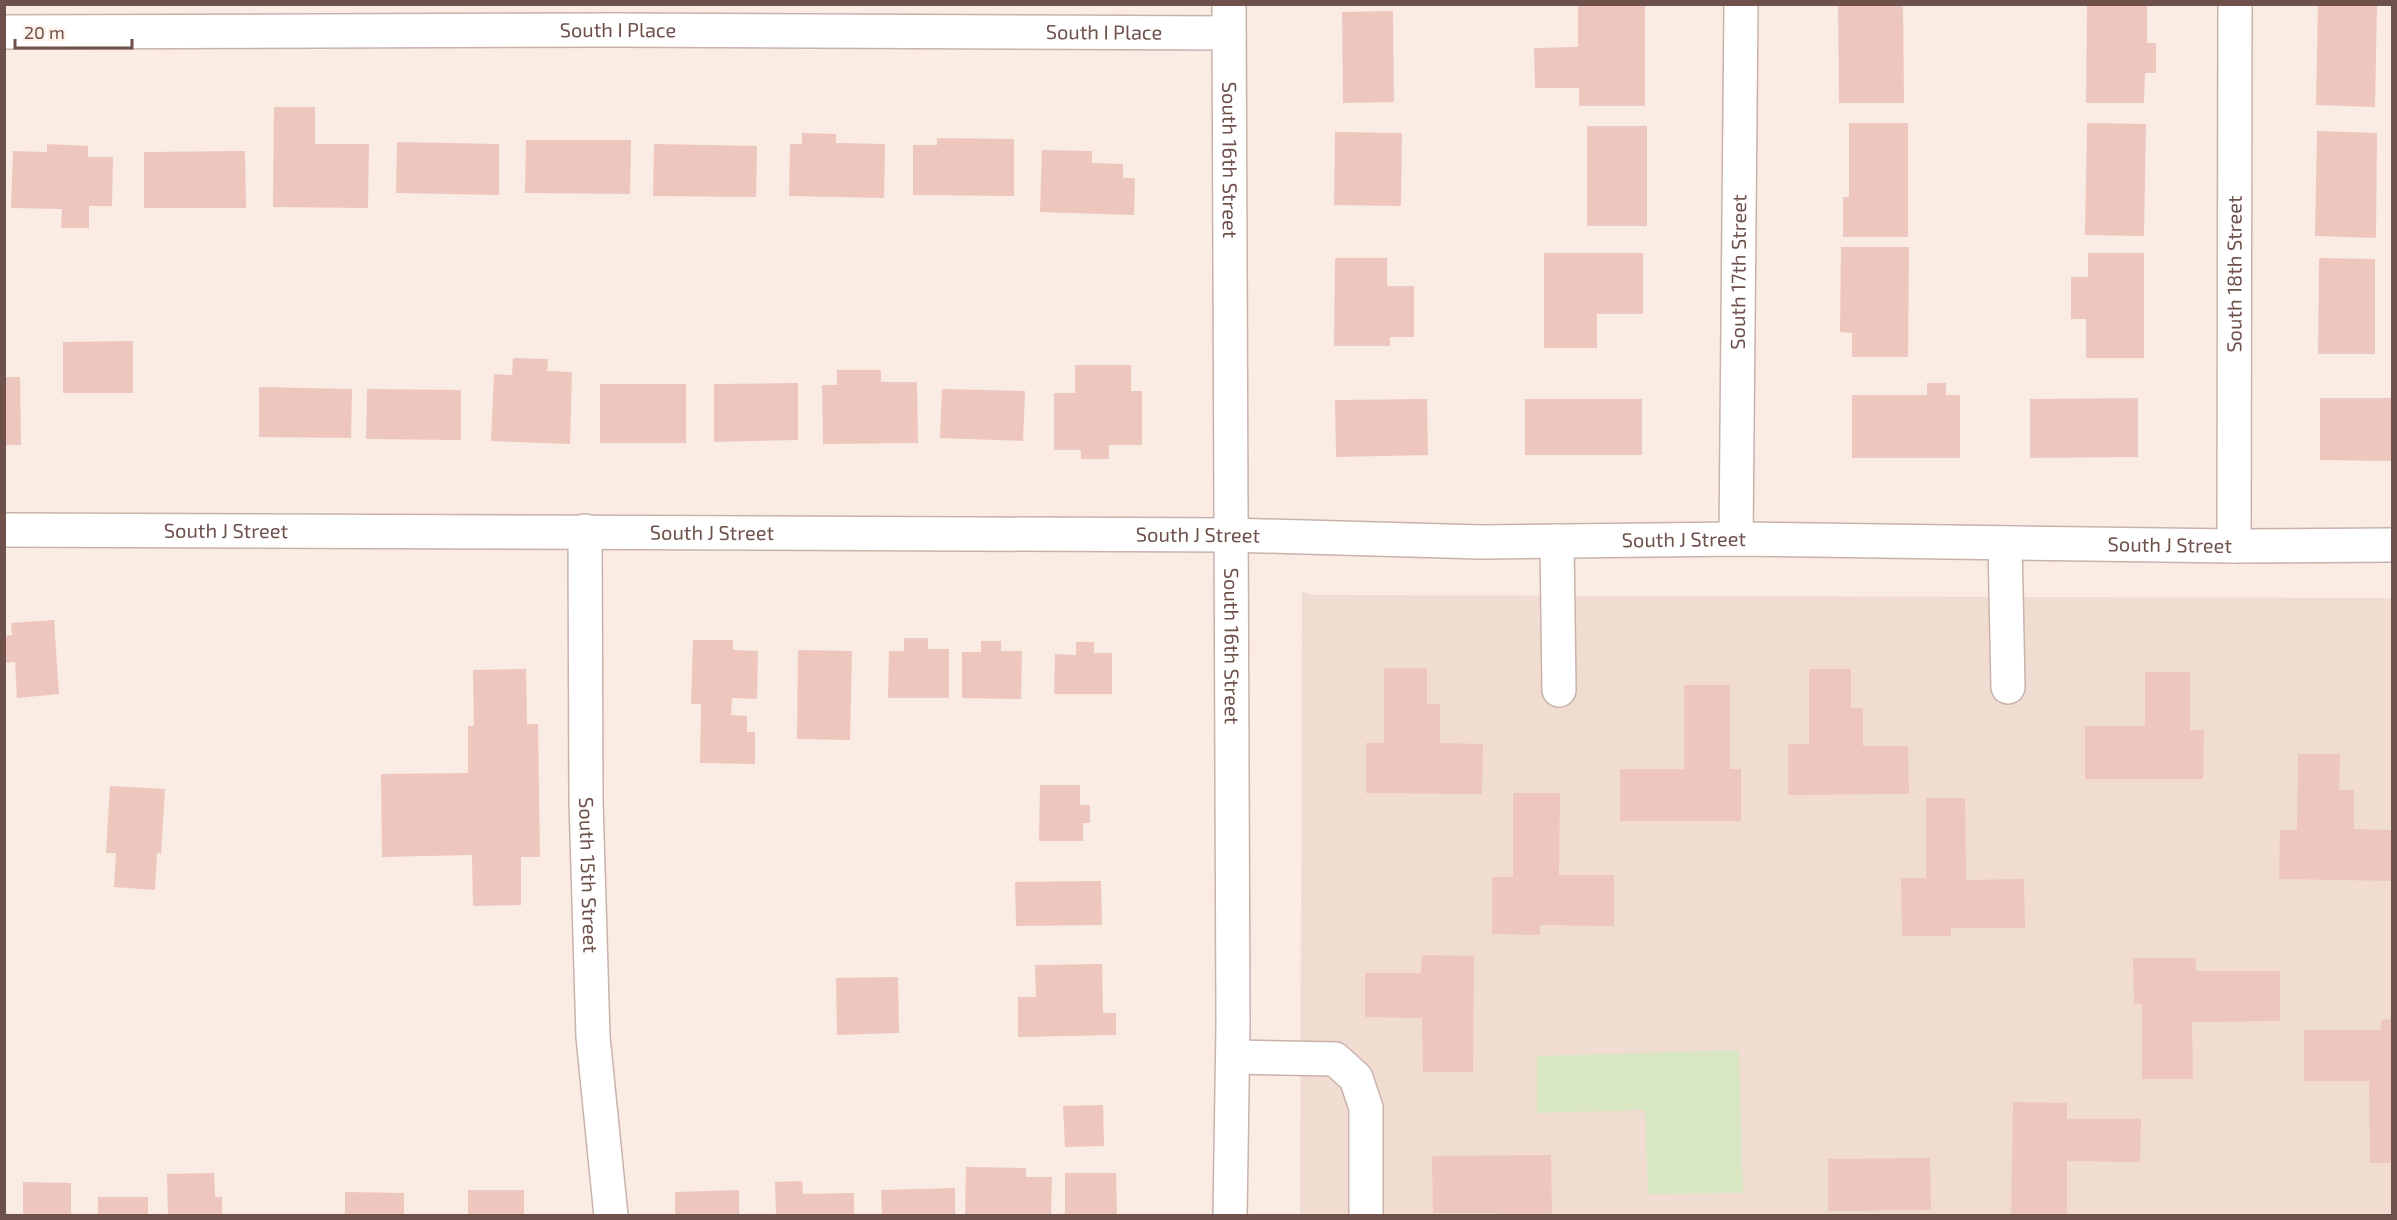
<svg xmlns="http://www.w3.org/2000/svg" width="2397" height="1220" viewBox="0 0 2397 1220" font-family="'Exo 2',sans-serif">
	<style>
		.residential { fill: #f1dcd2 }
		.green { fill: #d8e6c3 }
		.building { fill: #edc6bd }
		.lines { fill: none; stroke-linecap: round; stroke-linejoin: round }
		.minor-casing { stroke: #c9b2aa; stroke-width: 36 }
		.minor { stroke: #fff; stroke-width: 33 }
		.labels { text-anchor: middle; stroke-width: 4.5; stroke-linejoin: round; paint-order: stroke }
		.street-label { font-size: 20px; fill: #6f514b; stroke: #fdf1e8 }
	</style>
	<rect width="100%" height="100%" fill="#faece3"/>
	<path class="residential" d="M1302,592L1314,595L2392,598V1215L1300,1216Z"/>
	<path class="green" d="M1739,1050L1743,1193L1648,1194L1645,1110L1537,1113V1056Z"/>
	<path class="building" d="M1578,4H1645V106H1579V88H1535L1534,48L1578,47Z
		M1838,4H1903L1904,103H1839Z
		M2087,4H2147V43H2156V73H2145L2144,103H2086Z
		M2318,4H2377L2375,107L2316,105Z
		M1393,11L1394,102L1343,103L1342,12Z
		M274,107H315V144H369L368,208L273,207Z
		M1849,123H1908V237H1843V197H1849Z
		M2087,123L2146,124L2144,236L2085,235Z
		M1587,126H1647V226H1587Z
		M2317,131L2377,133L2376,238L2315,236Z
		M1335,132L1402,133L1401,206L1334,205Z
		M802,133L836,134V143L885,144L884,198L789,196L790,144H802Z
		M937,138L1014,139V196L913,195V145H937Z
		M526,140H631L630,194L525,193Z
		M397,142L499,144V195L396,193Z
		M47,144L88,146V157H113L112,206H89V228H61L62,209L11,208L13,151L47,152Z
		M654,144L757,146L756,197L653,196Z
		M1042,150L1092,151V163L1123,164V178H1135L1134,215L1040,212Z
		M245,151L246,208H144V152Z
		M1841,247H1909L1908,357H1852V333L1840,332Z
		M1544,253H1643V314H1597V348H1544Z
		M2088,253H2144V358H2086V319H2071V277H2088Z
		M1335,258H1387V286H1414V337H1390V346H1334Z
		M2319,258L2375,259V354H2318Z
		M133,341V393H63V342Z
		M513,358L548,359L547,371L572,372L570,444L491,441L494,374L512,375Z
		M1075,365H1131V391H1142V445H1109V459H1081V450H1054V393H1075Z
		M837,370H881V382H917L918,443L823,444L822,385H837Z
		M4,377H20L21,445H4Z
		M798,383V440L714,442V384Z
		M1927,383H1946V395H1960V458H1852V395H1927Z
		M600,384H686V443H600Z
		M259,387L352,389L351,438L259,437Z
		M367,389L461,390V440L366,439Z
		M942,389L1025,391L1023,441L940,438Z
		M2138,398V457L2030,458V399Z
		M2320,398H2392V461L2320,460Z
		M1427,399L1428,455L1336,457L1335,400Z
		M1525,399H1642V455H1525Z
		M54,620L59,694L17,698L15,662L4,663V636L12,635L11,623Z
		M904,638H928V649H949V698H888L889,651H904Z
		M693,640H733V650L758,651L757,699L732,698L731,715L747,716V732H755V764L700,763L701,704H691Z
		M981,641H1001V651H1022L1021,699L962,698V652H981Z
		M1076,642H1094V653H1112V694H1054L1055,654L1076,655Z
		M798,650L852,651L850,740L797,739Z
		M1384,668H1427V704H1440V743L1483,744L1482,794L1366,793V743H1384Z
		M526,669L527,724H538L540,857H521V905L473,906L472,855L382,857L381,774L468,773V726H474L473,670Z
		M1809,669H1851V708H1863V746H1908L1909,794L1788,795V744H1809Z
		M2145,672H2190V730H2204L2203,779H2085V726H2145Z
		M1684,685H1730V769H1741V821H1620V769H1684Z
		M2298,754H2340L2339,790H2354V829L2392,830V881L2279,879L2280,830H2297Z
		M1040,785H1080V805H1090V823H1083V841H1039Z
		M110,786L165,789L161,854L157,853L155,890L114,887L116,853H106Z
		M1513,793H1560L1559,875H1614V926L1540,925V935L1492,934V877H1513Z
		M1926,798H1965L1966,880L2024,879L2025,928H1951V936H1902L1901,878H1926Z
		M1101,881L1102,925L1016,926L1015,882Z
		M1422,955L1474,956L1473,1072H1423L1422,1018L1365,1017V973H1421Z
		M2133,958H2196V971H2280V1021L2192,1022L2193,1079H2142V1004H2134Z
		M1102,964L1103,1013H1116V1035L1018,1037V997H1036L1035,965Z
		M898,977L899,1033L837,1035L836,978Z
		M2392,1019V1163H2370L2369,1081H2304V1030H2381V1020Z
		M2013,1102L2067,1103V1119H2141L2140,1162L2067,1161V1216H2011Z
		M1103,1105L1104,1146L1065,1147L1063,1106Z
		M1551,1155L1552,1216H1497V1213H1433L1432,1156Z
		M1930,1158L1931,1210L1828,1211V1159Z
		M966,1167L1026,1168V1177H1052L1051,1216H965Z
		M214,1173L215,1197H222V1216H168L167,1174Z
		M1065,1173H1116L1117,1216H1065Z
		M802,1181L803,1194L854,1193V1216H776L775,1182Z
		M23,1182L71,1183V1216H23Z
		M955,1188V1216H882L881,1190Z
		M468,1190H524V1216H468Z
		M739,1190V1216H675V1192Z
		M345,1192L404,1193V1216H345Z
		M98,1197H148V1216H98Z"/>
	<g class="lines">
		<g class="minor-casing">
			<g id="minor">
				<path id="s1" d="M1229,4L1233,1025L1230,1216"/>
				<path id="s2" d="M4,32L615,30L1229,33"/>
				<path id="s3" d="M4,530L1231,535L1481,542L1736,539L2234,546L2392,545"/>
				<path id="s4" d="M585,531L586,801L593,1037L611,1216"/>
				<path id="s5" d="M1736,539L1741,4"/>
				<path d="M1557,541L1559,690"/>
				<path d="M2005,543L2008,687"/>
				<path id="s6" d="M2234,546L2235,4"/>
				<path d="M1233,1057L1335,1059L1356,1078L1366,1108V1216"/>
			</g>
		</g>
		<use href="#minor" class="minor"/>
	</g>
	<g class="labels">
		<g class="street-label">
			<text dy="7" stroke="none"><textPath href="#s2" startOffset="614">South I Place</textPath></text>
			<text dy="7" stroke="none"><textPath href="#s2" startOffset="1100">South I Place</textPath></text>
			<text dy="7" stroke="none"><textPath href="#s1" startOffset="156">South 16th Street</textPath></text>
			<text dy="7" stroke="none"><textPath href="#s5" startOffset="267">South 17th Street</textPath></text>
			<text dy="7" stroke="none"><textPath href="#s6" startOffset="272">South 18th Street</textPath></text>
			<text dy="7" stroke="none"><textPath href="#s3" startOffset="222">South J Street</textPath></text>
			<text dy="7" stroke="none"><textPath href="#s3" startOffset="708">South J Street</textPath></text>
			<text dy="7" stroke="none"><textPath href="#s3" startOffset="1194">South J Street</textPath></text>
			<text dy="7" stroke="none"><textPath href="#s3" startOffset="1680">South J Street</textPath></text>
			<text dy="7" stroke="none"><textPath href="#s3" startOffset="2166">South J Street</textPath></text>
			<text dy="7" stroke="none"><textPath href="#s1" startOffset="642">South 16th Street</textPath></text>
			<text dy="7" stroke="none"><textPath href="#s4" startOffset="344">South 15th Street</textPath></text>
		</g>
	</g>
	<rect width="2397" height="1220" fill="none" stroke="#6f514b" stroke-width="12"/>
	<path d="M15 39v9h117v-9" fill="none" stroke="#6f514b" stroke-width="3"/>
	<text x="24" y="39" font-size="18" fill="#6f514b" stroke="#fdf1e8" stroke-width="4.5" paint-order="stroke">20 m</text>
</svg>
